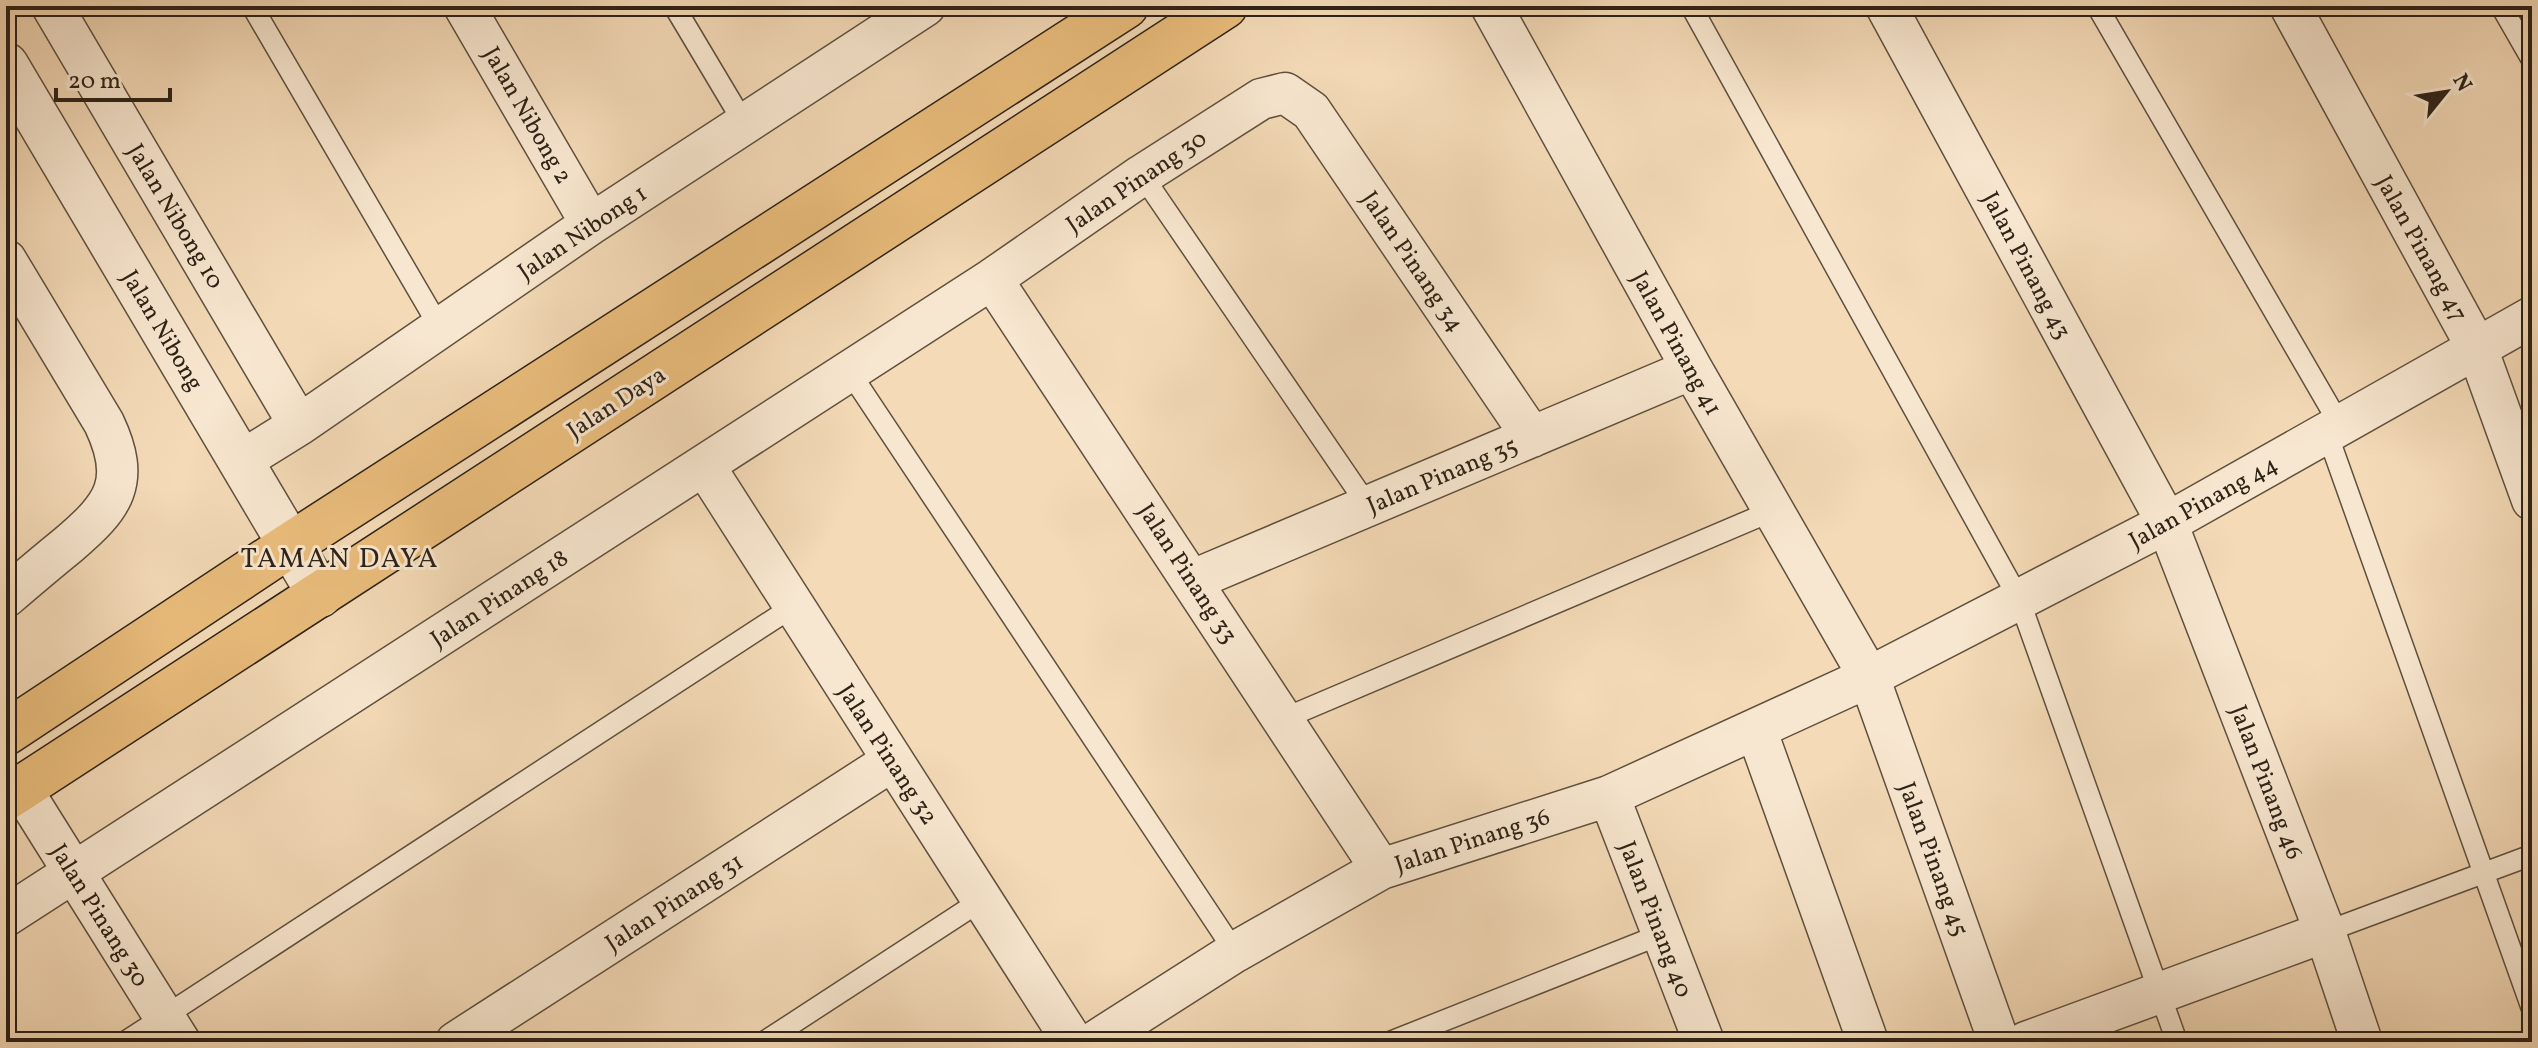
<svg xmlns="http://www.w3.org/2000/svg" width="2538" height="1048" viewBox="0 0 2538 1048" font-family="Vollkorn,serif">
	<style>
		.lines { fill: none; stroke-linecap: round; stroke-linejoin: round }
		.service-casing { stroke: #5f503e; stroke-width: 23 }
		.minor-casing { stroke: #5f503e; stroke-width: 43 }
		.tertiary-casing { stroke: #5f503e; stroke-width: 47 }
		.primary-casing { stroke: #2d2216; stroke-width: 47 }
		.service { stroke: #f8e7d0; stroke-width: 20 }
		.minor { stroke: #f8e7d0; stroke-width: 40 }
		.tertiary { stroke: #f8e7d0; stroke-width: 44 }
		.primary { stroke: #eabd7c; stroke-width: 44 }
		.labels { text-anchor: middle; stroke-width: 6; stroke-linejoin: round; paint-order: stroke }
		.street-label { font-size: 24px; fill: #2d2216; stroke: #f8e7d0 }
		.quarter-label { font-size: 28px; letter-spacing: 2px; fill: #2d2216; stroke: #f8e7d0 }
	</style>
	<rect width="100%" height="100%" fill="#f4dab7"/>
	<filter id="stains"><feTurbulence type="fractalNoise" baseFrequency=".0025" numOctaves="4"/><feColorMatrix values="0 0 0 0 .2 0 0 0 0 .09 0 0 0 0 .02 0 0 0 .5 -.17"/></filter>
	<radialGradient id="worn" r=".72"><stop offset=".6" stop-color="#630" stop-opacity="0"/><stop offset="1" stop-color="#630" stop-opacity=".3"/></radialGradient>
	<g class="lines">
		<g class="service-casing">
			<path id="service" d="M252,6L440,328
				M674,6L745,125
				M1691,6L2019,599L2177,1042
				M2097,6L2340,425
				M2501,6L2532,60
				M1142,175L1368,506
				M849,371L1235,952
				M2327,433L2532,1009
				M1283,719L1772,511
				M2325,932L2532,855
				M125,1042L794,606
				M764,1042L982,900
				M1390,1042L1662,934"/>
		</g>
		<g class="minor-casing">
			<path id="minor" d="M52,6L299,425
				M464,6L591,224
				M1491,6L1692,369L1869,677L1999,1042
				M1886,6L2167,523L2325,932L2362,1042
				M2290,6L2477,348L2532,500
				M6,260L104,423C132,482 114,506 68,545C47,562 27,579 6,597
				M992,279L1381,869
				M241,461L299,425L591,224L925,6
				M704,465L1073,1042
				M1193,580L1692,369
				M1756,729L1868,1042
				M21,788L180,1042
				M1609,796L1704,1042
				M6,916L992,279L1142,175L1261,99L1285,93L1311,111L1532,437
				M456,1042L892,761
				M1094,1042L1235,952L1381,869L1609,796L1869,677L2167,523L2532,317
				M2026,1042L2325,932"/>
		</g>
		<g class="tertiary-casing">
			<path id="tertiary" d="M6,65L320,595"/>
		</g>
		<g class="primary-casing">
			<path id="primary" d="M6,733L290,545L1126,6
				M6,798L1225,6"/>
		</g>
		<use href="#service" class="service"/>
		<use href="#minor" class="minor"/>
		<use href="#tertiary" class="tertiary"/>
		<use href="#primary" class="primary"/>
	</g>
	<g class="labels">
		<g class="street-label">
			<text transform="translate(528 115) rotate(60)" y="8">Jalan Nibong 2</text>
			<text transform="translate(1136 181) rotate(-34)" y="8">Jalan Pinang 30</text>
			<text transform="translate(176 216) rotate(59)" y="8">Jalan Nibong 10</text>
			<text transform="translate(582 232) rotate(-34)" y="8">Jalan Nibong 1</text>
			<text transform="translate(2422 248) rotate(61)" y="8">Jalan Pinang 47</text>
			<text transform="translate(1413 261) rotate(56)" y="8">Jalan Pinang 34</text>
			<text transform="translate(2027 265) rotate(62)" y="8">Jalan Pinang 43</text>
			<text transform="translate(163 330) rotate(59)" y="8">Jalan Nibong</text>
			<text transform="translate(1677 343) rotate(61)" y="8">Jalan Pinang 41</text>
			<text transform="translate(616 402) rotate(-33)" y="8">Jalan Daya</text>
			<text transform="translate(1442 475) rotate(-23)" y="8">Jalan Pinang 35</text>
			<text transform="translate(2203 502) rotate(-29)" y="8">Jalan Pinang 44</text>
			<text transform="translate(1188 573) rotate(57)" y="8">Jalan Pinang 33</text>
			<text transform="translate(499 598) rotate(-33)" y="8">Jalan Pinang 18</text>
			<text transform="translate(888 754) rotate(57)" y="8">Jalan Pinang 32</text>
			<text transform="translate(2267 782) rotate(69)" y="8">Jalan Pinang 46</text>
			<text transform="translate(1472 840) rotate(-18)" y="8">Jalan Pinang 36</text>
			<text transform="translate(1934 859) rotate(70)" y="8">Jalan Pinang 45</text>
			<text transform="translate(674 902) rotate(-33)" y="8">Jalan Pinang 31</text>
			<text transform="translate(100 915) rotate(58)" y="8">Jalan Pinang 30</text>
			<text transform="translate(1656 919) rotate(69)" y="8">Jalan Pinang 40</text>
		</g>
		<g class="quarter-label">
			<text x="340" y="567">TAMAN DAYA</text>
		</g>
	</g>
	<rect width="2538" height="1048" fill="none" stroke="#f4dab7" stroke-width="32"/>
	<rect x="8" y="8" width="2522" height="1032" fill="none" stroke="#2d2216" stroke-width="4"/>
	<rect x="16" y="16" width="2506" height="1016" fill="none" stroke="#2d2216" stroke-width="2"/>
	<g transform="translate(2446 92) rotate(60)" stroke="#f8e7d0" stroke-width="6" paint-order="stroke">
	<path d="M0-6L14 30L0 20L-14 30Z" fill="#2d2216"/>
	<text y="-12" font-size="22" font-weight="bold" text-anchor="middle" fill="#2d2216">N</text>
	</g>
	<path d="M56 88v12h114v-12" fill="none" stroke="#2d2216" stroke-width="4"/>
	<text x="68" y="88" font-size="24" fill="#2d2216" stroke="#f8e7d0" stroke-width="6" paint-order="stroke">20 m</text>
	<rect width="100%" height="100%" filter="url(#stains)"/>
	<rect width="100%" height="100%" fill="url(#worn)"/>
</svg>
